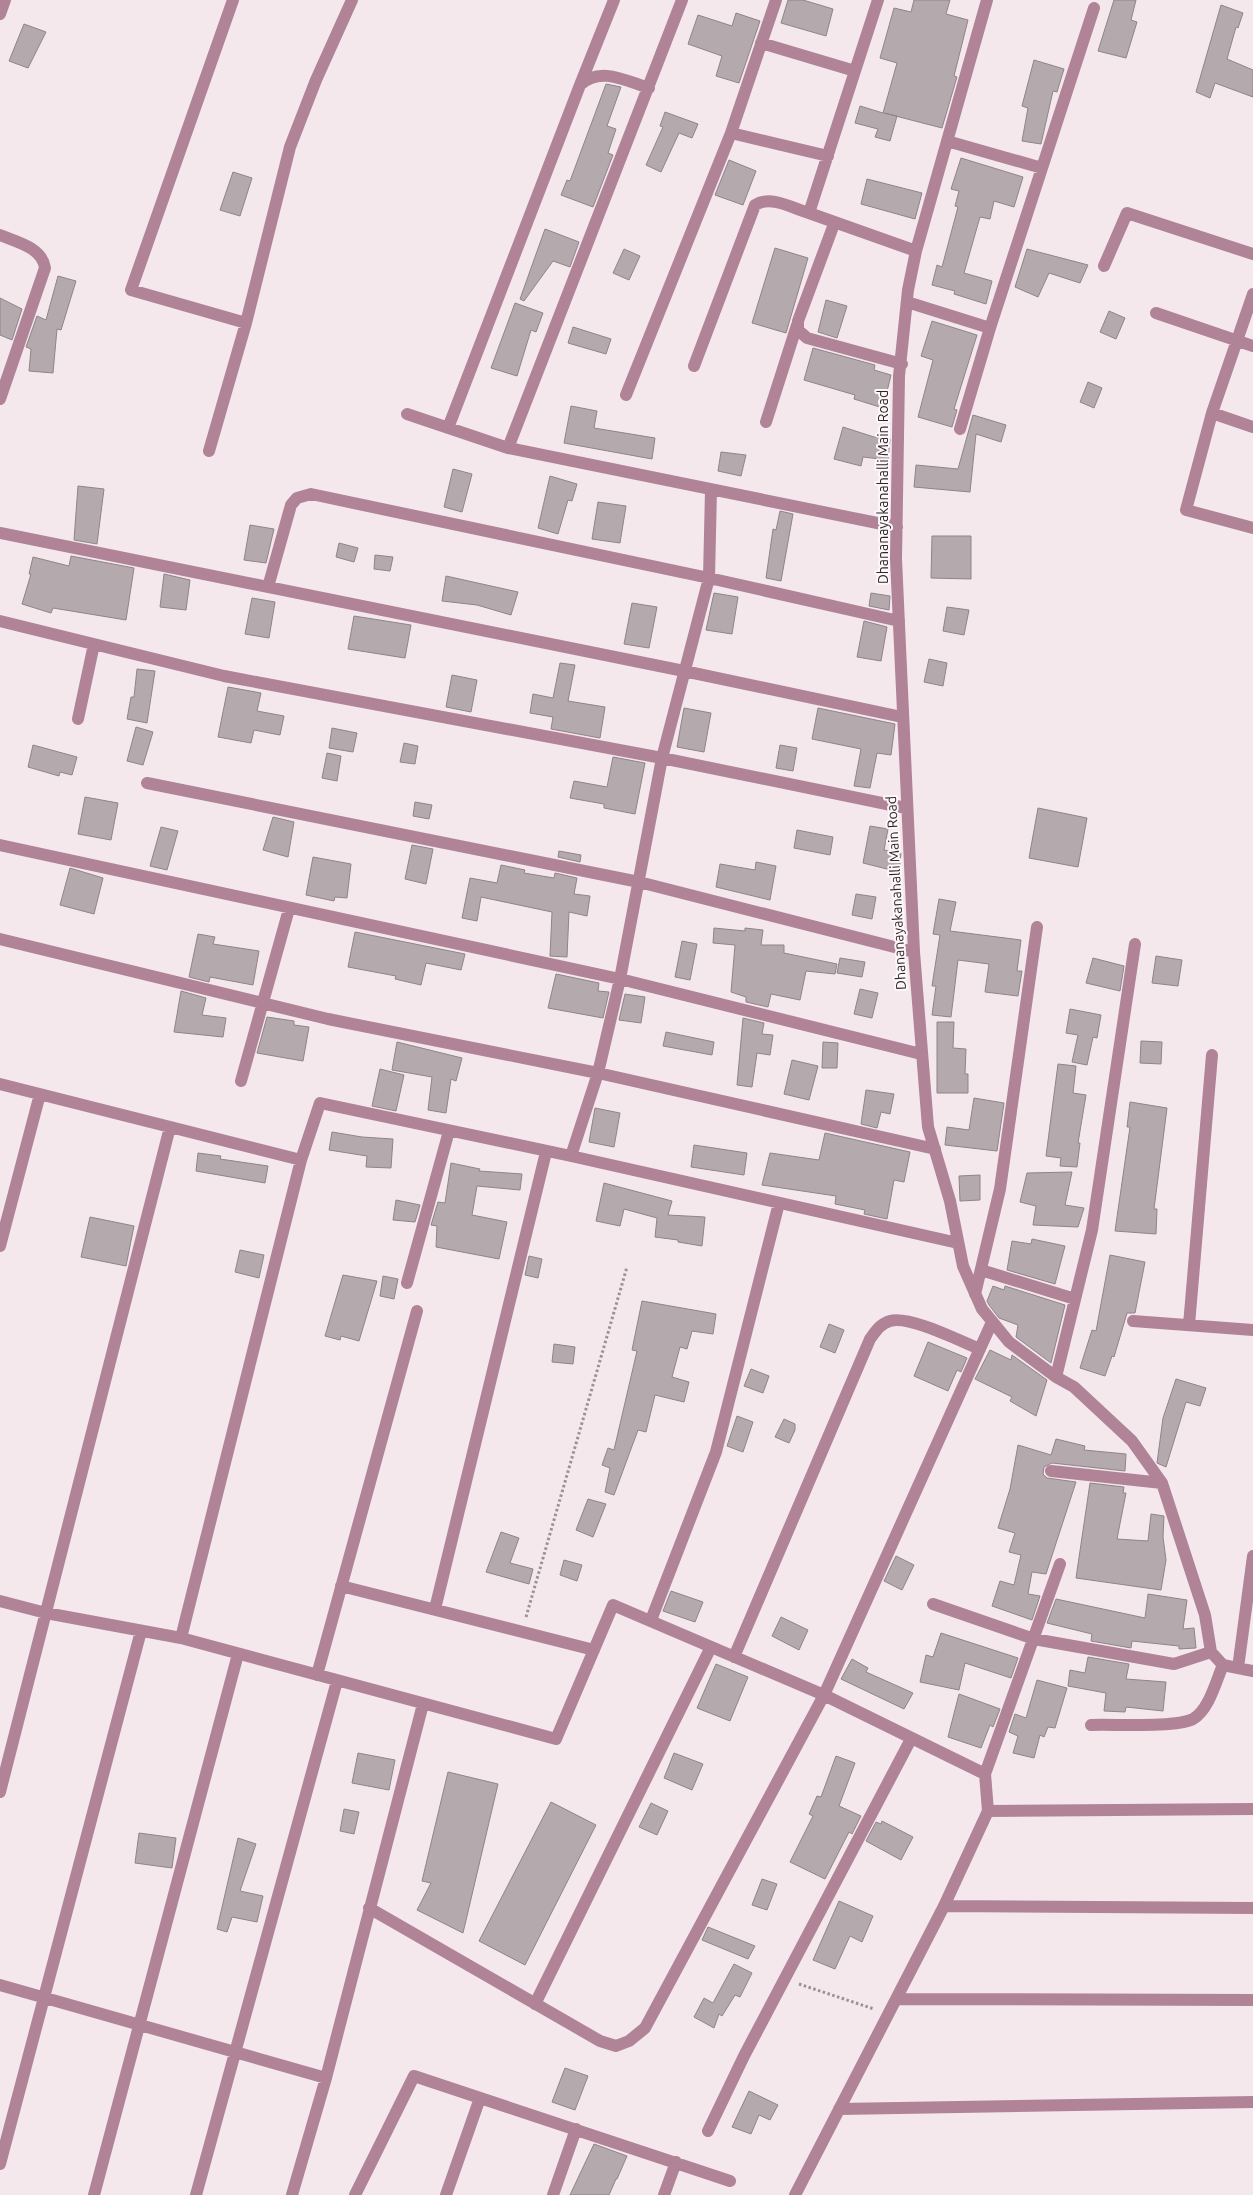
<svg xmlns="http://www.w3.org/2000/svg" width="1253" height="2195" viewBox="0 0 1253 2195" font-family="Ubuntu,sans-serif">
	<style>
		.building { fill: #b4a9ad; stroke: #8f8488 }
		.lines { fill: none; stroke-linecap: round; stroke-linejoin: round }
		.path { stroke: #9a9195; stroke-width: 3; stroke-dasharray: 2.5 2.5; stroke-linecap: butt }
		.minor { stroke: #b18396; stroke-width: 12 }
		.labels { text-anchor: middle; stroke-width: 4; stroke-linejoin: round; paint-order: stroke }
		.street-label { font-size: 14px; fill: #2b2628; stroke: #fef7fa }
	</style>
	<rect width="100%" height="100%" fill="#f4e8ed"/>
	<path class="building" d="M788,0H803L833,9L826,36L781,23Z
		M914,0H950L946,14L968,20L954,76L957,77L942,128L884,113L897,116L890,141L875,137L878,129L855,123L860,106L883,113L897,63L880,58L894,8L911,12Z
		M1114,0H1136L1131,20L1137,22L1126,58L1098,51Z
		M1221,5L1243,13L1238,28L1236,27L1227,59L1253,70V97L1215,83L1210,98L1196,92Z
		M736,13L760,21L739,83L716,76L722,56L688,44L698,15L732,26Z
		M24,24L46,32L28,68L9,61Z
		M1034,60L1064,69L1057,92L1053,91L1041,144L1022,141L1028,108L1022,106Z
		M606,84L621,87L607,126L616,129L608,153L613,155L593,207L561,195L567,180L570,181Z
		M665,112L698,124L692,138L679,133L661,172L646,165L663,127L660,126Z
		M961,158L1023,177L1014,207L994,201L990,219L980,217L964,273L992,281L986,304L954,294L955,291L932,285L937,265L942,267L958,207L955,206L959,191L951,189Z
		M729,160L756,171L743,205L715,195Z
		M233,172L252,178L240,216L220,210Z
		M867,179L922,193L915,219L861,204Z
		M545,229L579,242L570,267L553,261L524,301L520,299Z
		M775,248L808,258L786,333L752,323Z
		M624,249L640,256L629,280L613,273Z
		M1027,249L1088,265L1080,283L1049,273L1038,297L1015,287Z
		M58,276L76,281L61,330L57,329L53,373L29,371L31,349L26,347L37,316L46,320Z
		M0,298L22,309L12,340L0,335Z
		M826,300L847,306L837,338L818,332Z
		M515,303L543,313L536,332L531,330L517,376L491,368Z
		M1109,311L1125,318L1116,339L1100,332Z
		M932,321L977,335L954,409L957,410L952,427L918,417L933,360L921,356Z
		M573,327L611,339L606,354L568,343Z
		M813,348L875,365L874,370L891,375L883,408L854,399L855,395L804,380Z
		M1088,382L1102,388L1094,408L1080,402Z
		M571,406L597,411L594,428L655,438L652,459L564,443Z
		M973,415L1006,425L1001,442L976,434L970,492L914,487L916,465L958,469Z
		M843,427L874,437L890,439L888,460L863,457L861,466L834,459Z
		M721,452L746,455L741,476L718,471Z
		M453,469L472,474L462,512L444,507Z
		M550,476L577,484L572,501L568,500L558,534L538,528Z
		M78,486L104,489L97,544L74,540Z
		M598,502L626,506L620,543L592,539Z
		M780,511L793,514L781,581L766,578L773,529L776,530Z
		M250,525L274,529L266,563L244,560Z
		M932,536H971V579L931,578Z
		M339,543L358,548L354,562L336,557Z
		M375,555L393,557L390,571L374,569Z
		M71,556L134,568L126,620L53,608L51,613L22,604L31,574H29L33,557L69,566Z
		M164,574L190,580L186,610L160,607Z
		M446,576L518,592L511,615L477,605L442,601Z
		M714,593L738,597L732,634L706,630Z
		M871,593L890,596L889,610L869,606Z
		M252,598L275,602L269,638L245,634Z
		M632,603L657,607L649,648L624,644Z
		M947,607L969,610L964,635L943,631Z
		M354,616L411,625L405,658L348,649Z
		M864,621L887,627L881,661L857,657Z
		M929,659L947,663L943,686L924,682Z
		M560,663L575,665L568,701L605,707L600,738L551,729L553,717L530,713L533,694L553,698Z
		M137,669L155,671L147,723L127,719L131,697H134Z
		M452,675L477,680L471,712L446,707Z
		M228,687L261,693L257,711L284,716L280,735L254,730L251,743L218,737Z
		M684,708L711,713L704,752L677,747Z
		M818,708L895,724L891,755L877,753L870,788L854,786L861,749L812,739Z
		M136,727L153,732L143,765L127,761Z
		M332,728L357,733L353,752L329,748Z
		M404,743L418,746L415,764L400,762Z
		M33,745L77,757L72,775L60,772L59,776L28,767Z
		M780,745L797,748L793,771L776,768Z
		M327,753L341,756L337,781L322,778Z
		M613,757L645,763L635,814L604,808V804L570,798L574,781L607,787Z
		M85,797L118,803L111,840L78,834Z
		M415,802L432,805L429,819L413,816Z
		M1038,808L1087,818L1078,867L1029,858Z
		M273,817L294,822L288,857L263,850Z
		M870,826L888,829L884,850L901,853L899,872L863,863Z
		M161,827L178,831L167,870L150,866Z
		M797,830L833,837L830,855L794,848Z
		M412,845L433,849L426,884L405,879Z
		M559,851L581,855L580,862L558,857Z
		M313,857L351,864L347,898L335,897L334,901L306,895Z
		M756,862L776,866L770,900L716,887L720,864L755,870Z
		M501,865L525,870L524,873L554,878L555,873L577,878L574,894L590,896L587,916L569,912L567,957L550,956L552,912L481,897L477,921L462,918L470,878L497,883Z
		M70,868L103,878L94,914L60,905Z
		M856,894L876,897L872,919L852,915Z
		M939,899L956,902L950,931L1021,940L1017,971H1022L1018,996L985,992L989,964L958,960L951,1017L932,1015L936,986H932L940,935L933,934Z
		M714,928L745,931V928L763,930L761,945H784V953L837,964L835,974L806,971L800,1000L771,994L768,1007L746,1002V997L731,992L735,945L713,943Z
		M355,932L465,954L461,970L426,963L421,985L395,979L396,976L348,967Z
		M198,934L215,937L213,944L259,951L253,985L210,977L209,982L189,977Z
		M682,941L697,944L690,980L675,977Z
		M1156,956L1182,960L1178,986L1152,983Z
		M840,958L865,962L862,977L837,973Z
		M1093,958L1124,966L1120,991L1086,983Z
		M556,974L599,983L598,991L609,992L603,1018L548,1008Z
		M860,989L878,993L872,1018L854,1014Z
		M181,991L206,998L202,1015L226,1018L223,1037L174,1032Z
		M625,994L645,997L641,1023L619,1020Z
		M1070,1009L1101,1015L1097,1038L1093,1037L1087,1065L1072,1062L1078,1035L1066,1033Z
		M267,1017L294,1021V1025L309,1027L303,1061L257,1053Z
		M743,1018L764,1023L762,1034L773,1035L770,1055L757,1053L752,1087L737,1085Z
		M937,1022H954L953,1048L966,1049L965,1074H968V1093H937Z
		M666,1032L714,1042L712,1055L663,1046Z
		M1141,1041L1162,1042L1161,1064L1140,1063Z
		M397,1042L462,1058L456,1081L451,1079L446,1113L428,1110L432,1077L392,1070Z
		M823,1042L838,1043L837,1068H822Z
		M792,1060L818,1066L809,1100L784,1094Z
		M1058,1064L1076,1066L1073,1093L1086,1095L1078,1143H1080L1077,1167L1060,1166L1061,1158L1046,1156Z
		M380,1069L404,1075L396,1111L372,1106Z
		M866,1090L894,1094L890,1114L881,1112L877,1128L861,1124Z
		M974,1098L1004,1103L997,1151L945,1145L947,1127L969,1130Z
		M1130,1102L1167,1108L1154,1209H1157L1156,1234L1115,1231L1130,1127H1127Z
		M595,1108L620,1113L614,1147L589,1142Z
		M332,1132L362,1137L393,1139L391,1168L366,1167L367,1156L329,1150Z
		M825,1133L910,1152L904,1182L894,1180L887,1219L864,1214L865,1210L835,1204L836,1196L762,1185L770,1153L819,1160Z
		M694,1145L747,1153L744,1175L691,1167Z
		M198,1153L221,1156L220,1159L268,1166L265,1183L196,1171Z
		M451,1163L480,1169L479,1171L522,1174L520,1190L477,1186L472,1215L507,1222L499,1259L436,1247L437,1226L431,1225L438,1202L445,1203Z
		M1072,1172L1065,1205L1084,1208L1078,1227L1033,1225L1036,1206L1020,1202L1027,1173Z
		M980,1175V1200L960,1201L959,1176Z
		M604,1183L672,1201L668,1215L705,1217L702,1246L678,1242V1240L655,1237L657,1218L624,1209L620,1226L596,1221Z
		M396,1200L420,1205L415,1222L393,1220Z
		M90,1217L134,1226L126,1266L81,1257Z
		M1032,1239L1065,1246L1055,1284L1007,1270L1012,1241L1031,1244Z
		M240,1250L264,1255L259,1278L235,1272Z
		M1110,1255L1145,1262L1135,1313H1127L1114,1357L1112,1356L1105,1376L1080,1368L1092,1330L1096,1331Z
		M529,1256L542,1259L538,1278L525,1275Z
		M343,1275L377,1281L359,1341L341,1336L340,1340L325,1336Z
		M383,1276L398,1279L394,1299L380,1296Z
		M993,1286L1004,1290L1005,1286L1065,1305L1051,1363L1016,1337L1018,1325L999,1318L989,1305L987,1301Z
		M642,1301L716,1314L713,1334L692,1331L687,1349L680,1347L672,1377L689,1382L684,1402L655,1395L646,1432L638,1430L614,1495L605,1492L610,1468L602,1465L608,1448L614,1450L637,1351L632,1350Z
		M829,1324L844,1330L835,1353L820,1347Z
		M928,1342L967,1358L961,1372L957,1370L948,1391L914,1376Z
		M554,1344L575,1347L573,1364L552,1362Z
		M990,1350L1011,1360L1012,1355L1047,1380L1036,1416L1010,1401L1012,1397L975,1379Z
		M751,1369L769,1376L763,1393L744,1386Z
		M1176,1379L1206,1388L1200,1406L1186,1402L1166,1467L1157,1463L1163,1418Z
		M737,1416L753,1422L743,1452L727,1446Z
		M784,1419L795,1424V1430L789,1443L775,1437Z
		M1056,1439L1085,1446L1084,1450L1126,1454L1125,1471L1052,1463L1044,1467L1043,1474L1047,1478L1076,1482L1046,1574L1032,1572L1028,1594L1040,1596L1032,1620L992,1606L1000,1581L1014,1585L1021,1555L1009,1552L1015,1533L998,1528L1010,1489L1018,1445L1051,1455Z
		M1090,1483L1124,1487L1123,1493H1126L1117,1539L1148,1541L1151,1514L1164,1516L1163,1537L1166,1560L1161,1590L1076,1578Z
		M588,1499L606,1504L593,1537L576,1530Z
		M501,1532L519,1538L510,1563L533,1569L529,1584L486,1572Z
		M896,1556L914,1565L902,1590L884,1581Z
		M564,1560L582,1565L577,1581L560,1575Z
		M671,1591L703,1602L695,1622L663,1611Z
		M1148,1594L1187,1600L1183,1629L1194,1628L1196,1648L1179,1649V1646L1132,1641L1131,1648L1091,1641L1092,1634L1047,1623L1056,1599L1145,1618Z
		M781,1617L808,1630L799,1650L772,1636Z
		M941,1633L1018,1658L1011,1678L965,1663L959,1690L920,1682L926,1655L933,1657Z
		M1088,1657L1129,1664L1126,1679L1166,1682L1163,1711L1126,1707L1125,1712L1104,1711L1106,1693L1068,1686L1070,1670L1085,1673Z
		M852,1659L868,1668L866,1672L913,1693L904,1709L841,1679Z
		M716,1664L748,1677L730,1721L697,1708Z
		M1037,1680L1067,1688L1055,1728L1048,1727L1044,1737L1040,1735L1034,1758L1013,1753L1018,1736L1009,1732L1015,1714L1026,1718Z
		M959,1694L1000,1709L993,1727L990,1725L981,1748L948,1737Z
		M358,1753L395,1760L389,1790L352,1783Z
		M674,1753L703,1764L692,1790L664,1778Z
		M836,1756L855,1763L839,1806L861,1816L852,1834L849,1832L825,1879L790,1862L813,1816L809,1814L817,1796L821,1797Z
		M448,1772L498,1784L463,1933L417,1910L431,1883L422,1881Z
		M551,1802L596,1825L525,1965L479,1941Z
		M651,1803L668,1811L657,1835L639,1827Z
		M344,1809L359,1812L354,1834L340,1831Z
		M882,1821L913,1837L901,1860L866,1841L876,1822L881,1824Z
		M139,1833L176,1838L172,1868L135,1863Z
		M238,1838L256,1844L240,1891L263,1896L257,1922L232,1917L227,1932L217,1929Z
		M762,1879L777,1884L767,1910L752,1905Z
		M839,1901L873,1916L862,1942L850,1936L835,1969L813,1960Z
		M708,1927L755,1946L748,1959L702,1940Z
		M734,1964L752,1973L740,1997L735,1995L722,2016L719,2014L714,2028L694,2017L704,1998L713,2003Z
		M565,2068L588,2076L575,2110L552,2102Z
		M749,2091L778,2105L770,2120L759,2115L751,2134L732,2127Z
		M594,2144L627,2156L617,2179H616L609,2195H570Z"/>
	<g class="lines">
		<path class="path" d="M526,1617L627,1267
			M799,1984L874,2009"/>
		<path class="minor" d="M233,0L131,290L246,323
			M682,0L508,448L897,527
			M878,0L809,213L916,251
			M987,0L916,251L908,290L899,376L896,559L914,952L928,1127L950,1201L963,1266L982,1309L1009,1342L1056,1377L1074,1387L1132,1441L1162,1483L1205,1615L1211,1652L1223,1665L1253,1671
			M0,14L5,0
			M761,43L855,71
			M580,85L614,0
			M731,133L828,156
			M947,141L1042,168
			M834,224L798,321V330L807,338L902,364
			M0,235C16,242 42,247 45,268L0,399
			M1104,266L1127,213L1253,254
			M1253,294L1212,413L1186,510L1253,528
			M907,302L990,328
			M1156,313L1253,346
			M694,366L755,205C771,195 792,208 809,213
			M626,395L731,133L776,0
			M1212,413L1253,427
			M407,414L508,448
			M766,422L797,325
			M448,428L580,85C600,66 626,81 649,88
			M960,429L990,328L1094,8
			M209,451L246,323L290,147L316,80L352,0
			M0,533L684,671L902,717
			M268,587L291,505L297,498L311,494L709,578L899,621
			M0,621L224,676L662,758L906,808
			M78,719L94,644
			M147,783L639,882L914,952
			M0,845L620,979L921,1054
			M0,939L328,1019L598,1073L935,1149
			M241,1081L289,909
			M0,1084L301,1160L320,1103L571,1156L958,1243
			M571,1156L598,1073L620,979L662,758L709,578L711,490
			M0,1246L40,1094
			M981,1270L1075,1299
			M407,1283L449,1131
			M975,1294L1000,1189L1037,927
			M1133,1321L1253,1330
			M1189,1325L1212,1055
			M1056,1377L1092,1230L1135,944
			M1051,1471L1162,1483
			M341,1586L594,1650
			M0,1601L46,1613L181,1638L556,1739L613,1605L824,1695L992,1322
			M933,1604L1034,1639L1174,1664L1211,1652
			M435,1609L546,1152
			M651,1620L716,1452L779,1203
			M181,1638L301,1160
			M734,1657L870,1339C876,1331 880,1324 890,1321C909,1315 960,1341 980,1349
			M1238,1668L1253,1556
			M317,1675L417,1311
			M1091,1725C1114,1724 1174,1728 1193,1719C1209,1710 1216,1681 1223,1665
			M985,1774L1060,1564
			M0,1792L170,1127
			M944,1906L1253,1908
			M369,1908L600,2041L616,2046L629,2041L645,2028L824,1695L985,1774L988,1811L1253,1809
			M0,1985L326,2078
			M896,1999L1253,2000
			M535,2004L711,1647
			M839,2109L1253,2102
			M708,2131L744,2056L911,1739
			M0,2164L141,1631
			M94,2195L238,1654
			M196,2195L337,1681
			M292,2195L326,2078L423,1704
			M355,2195L414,2076L730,2181
			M446,2195L480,2098
			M553,2195L576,2129
			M664,2195L676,2162
			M795,2195L944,1906L988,1811"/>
	</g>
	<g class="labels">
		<g class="street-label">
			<text transform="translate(883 487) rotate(-90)" y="5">Dhananayakanahalli Main Road</text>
			<text transform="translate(896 893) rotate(-93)" y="5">Dhananayakanahalli Main Road</text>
		</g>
	</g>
</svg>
